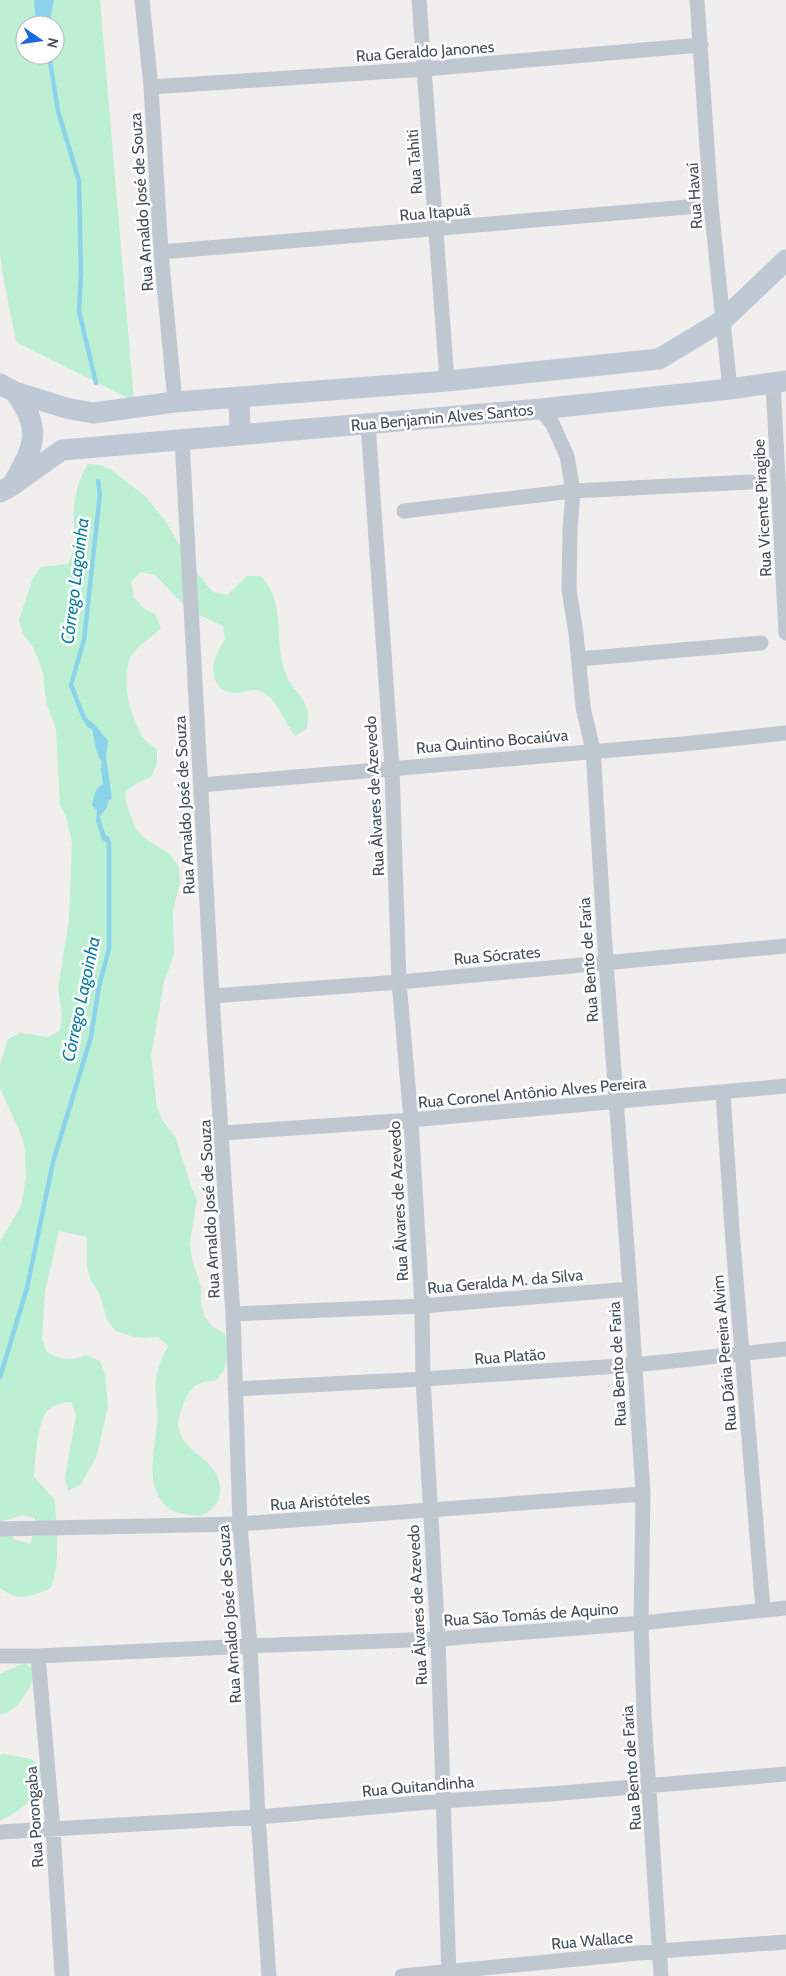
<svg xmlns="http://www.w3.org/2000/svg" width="786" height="1976" viewBox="0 0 786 1976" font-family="Cabin,sans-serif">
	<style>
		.green { fill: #bdefd2; fill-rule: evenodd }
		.water { fill: #8ad3eb }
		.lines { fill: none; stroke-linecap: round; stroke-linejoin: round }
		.stream { stroke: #8ad3eb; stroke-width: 4.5 }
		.street { stroke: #bfc8d0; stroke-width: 15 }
		.secondary { stroke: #bfc9d5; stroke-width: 21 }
		.labels { text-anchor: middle; stroke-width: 5; stroke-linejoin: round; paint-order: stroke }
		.street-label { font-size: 16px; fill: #47515c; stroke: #fff }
		.water-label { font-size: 18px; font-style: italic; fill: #0d7ca0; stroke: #fff }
	</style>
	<rect width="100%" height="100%" fill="#f1eeee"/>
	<path class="green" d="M0,0H100L134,401L16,342L2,270L0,254ZM25,25H55V55H25Z
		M88,464L101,465L113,471L146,497L164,519L193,568L213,592L227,595L247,576H261C287,605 273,637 285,672C290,687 305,697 308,712C309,717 307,723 307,728L295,736C284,722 275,692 256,690C249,690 244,692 237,693C232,693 227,691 222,690L214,679L213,665L217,653L225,639L223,626L197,614L184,605L155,575L141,572L131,582L134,597L143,608L155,614L161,628C152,637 133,648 129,661C121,684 132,721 145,740C148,744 153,746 157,749V763L151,777L137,783L125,792L127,807L136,829L145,839L170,854L179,867L180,882L173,911L174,955L164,982L151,1055L157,1108L163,1121L176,1138L191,1187L197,1199L190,1244L192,1259L201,1287V1302L204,1316L212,1326L224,1333L230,1346L224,1370L216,1381C201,1381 193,1384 186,1398C183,1405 178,1417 178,1424C179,1453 221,1458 220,1490C220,1504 212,1510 201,1516C192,1515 178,1514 171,1510C141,1489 156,1445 158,1416C158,1410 156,1404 156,1397C154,1378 159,1363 168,1346L158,1337L144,1338L130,1336L116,1331L107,1320L99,1293L91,1281L87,1265V1237L59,1231L45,1291L42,1339L47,1352C61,1360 71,1361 86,1355L100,1361L105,1375L108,1406L97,1455L81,1484L68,1491L65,1478L76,1415L71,1402C62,1403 53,1404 47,1411C37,1423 35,1462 34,1477L55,1500C56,1529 61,1561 51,1588C30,1597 19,1602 0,1588V1538L5,1532L16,1540L31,1544L35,1518L22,1515L0,1522V1242L21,1206L26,1178L25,1150L22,1137L0,1088V1065L8,1039L20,1033L49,1037L60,1030L62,1015L58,988L69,920L72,843L66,816L60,805L56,729L46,702L43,672L33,647L23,634L19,620L33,578L41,567L68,564C80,540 72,533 74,510C74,494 80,477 88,464Z
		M24,1663L37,1671C28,1689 21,1710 0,1715V1674Z
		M3,1754L31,1759L44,1768C37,1798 27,1807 0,1821V1755Z"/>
	<path class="water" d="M34,0H54L51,15L52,25H36Z
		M83,715L95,725L108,741L106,757L112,799L109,800L106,809L100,816L101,822L109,844L102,840L96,821L97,811L92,805C94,797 95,787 103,784L101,770L102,762C95,753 95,740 92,729L87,727Z"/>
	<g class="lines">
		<path class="stream" d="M49,55L58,111L79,181L81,274L79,311L96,383
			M89,725L84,718L71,685L84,640L100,494L98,481
			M0,1377L27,1288L53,1162L91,1037L99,986L109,949V844L107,838"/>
		<path class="street" d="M142,0L151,87L161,252L175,402
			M419,0L447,381
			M697,0L711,205L730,389
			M151,87L425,69L701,45
			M161,252L711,205
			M773,382L786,633
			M540,409L552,423L567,456L573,491L570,529L569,590L576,633L583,707L593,750L606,962L630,1289L643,1494L641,1623L644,1714L661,1976
			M368,424L392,768L399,982L411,1120L422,1306L423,1379L438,1639L449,1976
			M182,440L212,996L233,1314L240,1524L250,1646L258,1817L269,1976
			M404,511L573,491L750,482
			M579,659L761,643
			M201,785L683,744L786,733
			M212,996L399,982L786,946
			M723,1092L732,1230L763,1610
			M222,1133L411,1120L786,1086
			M233,1314L422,1306L630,1289
			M235,1389L423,1379L634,1365L786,1349
			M0,1529L240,1524L643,1494
			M0,1656H38L250,1646L438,1639L641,1623L786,1608
			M38,1656L53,1829L62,1976
			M0,1832L258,1817L442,1801L550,1794L786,1774
			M402,1976L659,1951L786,1942"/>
		<path class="secondary" d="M0,384L15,392L66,408L93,413L175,402L447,381L659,359L722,321L786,260
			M238,435L240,430L239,398
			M15,480C36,443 41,428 15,392
			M0,492L11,486L62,450L540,409L730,389L786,381"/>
	</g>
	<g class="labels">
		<g class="street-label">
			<text transform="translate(425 51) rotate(-4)" y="6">Rua Geraldo Janones</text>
			<text transform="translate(414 162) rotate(-94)" y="6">Rua Tahiti</text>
			<text transform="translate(694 196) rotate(-94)" y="6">Rua Havaí</text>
			<text transform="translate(141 202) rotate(-94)" y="6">Rua Arnaldo José de Souza</text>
			<text transform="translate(435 212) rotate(-5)" y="6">Rua Itapuã</text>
			<text transform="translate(442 417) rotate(-5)" y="6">Rua Benjamin Alves Santos</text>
			<text transform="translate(762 508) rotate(-93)" y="6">Rua Vicente Piragibe</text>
			<text transform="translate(492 741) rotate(-5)" y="6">Rua Quintino Bocaiúva</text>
			<text transform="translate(374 796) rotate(-93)" y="6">Rua Álvares de Azevedo</text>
			<text transform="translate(184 805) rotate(-93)" y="6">Rua Arnaldo José de Souza</text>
			<text transform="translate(497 955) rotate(-5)" y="6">Rua Sócrates</text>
			<text transform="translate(588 960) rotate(-94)" y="6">Rua Bento de Faria</text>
			<text transform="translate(532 1092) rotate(-5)" y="6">Rua Coronel Antônio Alves Pereira</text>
			<text transform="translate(398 1201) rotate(-93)" y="6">Rua Álvares de Azevedo</text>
			<text transform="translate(209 1209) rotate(-93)" y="6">Rua Arnaldo José de Souza</text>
			<text transform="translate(505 1281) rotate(-5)" y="6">Rua Geralda M. da Silva</text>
			<text transform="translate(724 1353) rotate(-95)" y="6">Rua Dária Pereira Alvim</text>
			<text transform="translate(510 1356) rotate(-4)" y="6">Rua Platão</text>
			<text transform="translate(617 1364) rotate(-93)" y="6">Rua Bento de Faria</text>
			<text transform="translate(320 1501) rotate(-4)" y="6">Rua Aristóteles</text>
			<text transform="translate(417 1605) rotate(-93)" y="6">Rua Álvares de Azevedo</text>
			<text transform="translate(229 1614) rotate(-94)" y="6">Rua Arnaldo José de Souza</text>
			<text transform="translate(531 1614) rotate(-4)" y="6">Rua São Tomás de Aquino</text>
			<text transform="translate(631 1768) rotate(-94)" y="6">Rua Bento de Faria</text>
			<text transform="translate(418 1786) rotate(-5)" y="6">Rua Quitandinha</text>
			<text transform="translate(34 1817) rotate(-94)" y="6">Rua Porongaba</text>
			<text transform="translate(592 1940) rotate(-5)" y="6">Rua Wallace</text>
		</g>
		<g class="water-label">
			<text transform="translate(75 581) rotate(-83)" y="6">Córrego Lagoinha</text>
			<text transform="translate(81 999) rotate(-78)" y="6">Córrego Lagoinha</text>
		</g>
	</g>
	<g transform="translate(40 40) rotate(103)"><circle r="24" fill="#ffffff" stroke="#b5b9be"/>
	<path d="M0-4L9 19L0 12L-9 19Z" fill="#1a69df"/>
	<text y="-8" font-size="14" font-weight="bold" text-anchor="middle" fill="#47515c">N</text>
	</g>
</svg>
